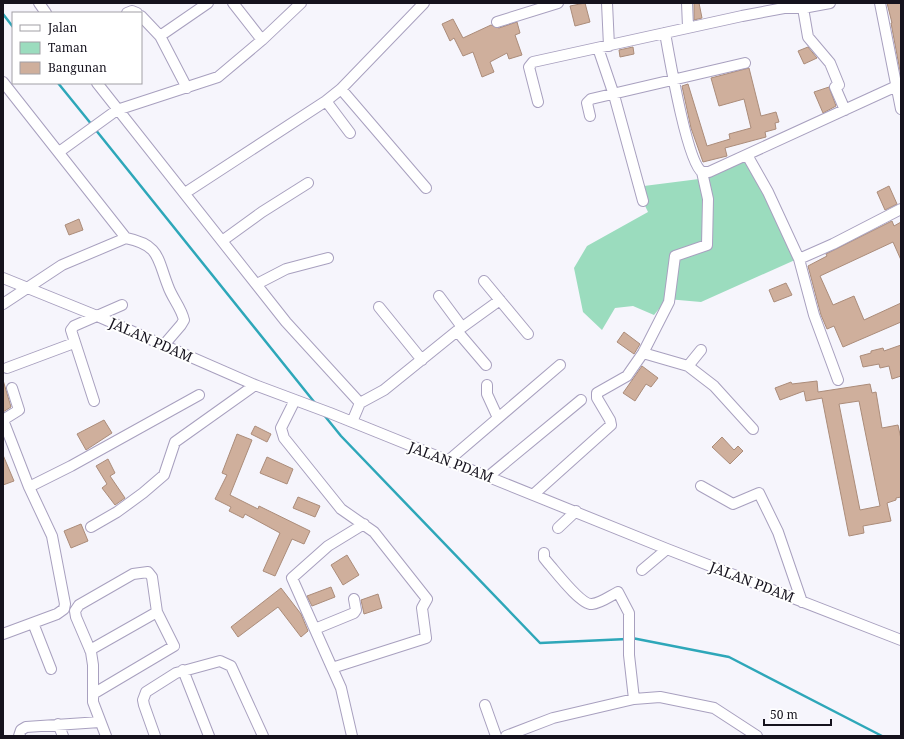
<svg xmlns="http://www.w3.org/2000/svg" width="904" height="739" viewBox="0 0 904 739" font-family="'Noto Serif',serif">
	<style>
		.green { fill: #9bdcbe }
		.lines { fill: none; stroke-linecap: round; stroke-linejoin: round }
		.stream { stroke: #2ea7b9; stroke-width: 2.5 }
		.building { fill: #cfaf9c; stroke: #ab8c7a; fill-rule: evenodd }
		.minor-casing { stroke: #a8a0bf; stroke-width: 12 }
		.minor { stroke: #fff; stroke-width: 10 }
		.labels { text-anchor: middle; stroke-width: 4; stroke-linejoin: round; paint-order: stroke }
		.street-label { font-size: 14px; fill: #15121d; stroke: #fff }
	</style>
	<rect width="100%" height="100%" fill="#f6f5fc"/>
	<path class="green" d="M747,160L795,260L701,302L667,299L654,315L633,306L615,308L602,330L583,312L574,268L587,246L648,212L636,187L699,179Z"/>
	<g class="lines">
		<path class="stream" d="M3,14L13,27
			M58,83L92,125
			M95,129L315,403
			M324,415L341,436L540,643L627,639
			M632,638L729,657L882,736"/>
	</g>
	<path class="building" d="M585,3L590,22L575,26L570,6Z
		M694,3H699L702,18L694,20Z
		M887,3H901V76L891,23H892Z
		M453,19L463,38L491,25L499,28L517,22L520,33L515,35L522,55L509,59L507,53L490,62L494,72L482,77L473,52L463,56L454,38L450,41L442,24Z
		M633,47L634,54L620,57L619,50Z
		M808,47L817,58L804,64L798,51Z
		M749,68L761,116L776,112L779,122L775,123L776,129L765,132L766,137L725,148L727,156L703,162L691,128L682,86L688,84L707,146L730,139L729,134L751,128L744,99L719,106L711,78Z
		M829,87L836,106L823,113L814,92Z
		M889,186L897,204L885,210L877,192Z
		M79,219L83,230L69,235L65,225Z
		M892,221L894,226L901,222V260L893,242L820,276L833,305L854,296L864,320L901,303V322L843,347L834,326L827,329L821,315L808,266L827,256L826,254Z
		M786,283L792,295L774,302L769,290Z
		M624,332L640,344L634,354L617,342Z
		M901,345V376L892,379L889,366L880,368L879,364L863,367L860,356L871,353V351L883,348L884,351Z
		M642,366L658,378L651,387L646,384L635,401L623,393Z
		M3,380L11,407L3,412Z
		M817,381L818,392L870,384L872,393L876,392L882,428L898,425L901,439V497L896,498V500L887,503L891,521L863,526L864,533L849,536L822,398L806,401L804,391L780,400L775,388L791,382L792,384ZM859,401L880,506L860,510L839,404Z
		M104,420L112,433L86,450L77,434Z
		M255,426L271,434L267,442L251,434Z
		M237,434L252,440L230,495L258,509L259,506L310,531L304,544L292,539L275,576L263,571L280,533L245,514L243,518L229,511L231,507L215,499L227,475L222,473Z
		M722,437L734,450L738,446L743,451L730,464L712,447Z
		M3,455L14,481L3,485Z
		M267,457L293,469L287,484L260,473Z
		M108,459L115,473L110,476L125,498L115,505L102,488L107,484L96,466Z
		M298,497L320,506L315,517L293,508Z
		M81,524L88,541L71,548L64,531Z
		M347,555L359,575L343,585L331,565Z
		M331,587L335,597L312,606L307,596Z
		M281,588L301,614L308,631L301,637L278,607L238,637L231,627Z
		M378,594L382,608L364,614L361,600Z"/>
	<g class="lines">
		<g class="minor-casing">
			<path id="minor" d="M39,3L46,13
				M233,3L262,40
				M607,3L609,46
				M687,3L688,27
				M830,3L803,8L808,37L830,63L839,85L835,87L845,110
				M880,3L901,109
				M127,13L132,11L137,13
				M141,16L160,36L187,88
				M497,22L558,3
				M665,33C669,55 687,162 702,172H709L901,84
				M160,36L208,3
				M598,48L614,95L643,201
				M3,82L126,238L62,265L3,304
				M97,83L286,322L360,403L352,422
				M341,89L426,188
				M326,101L350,133
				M538,102L529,67L533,62L742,16L784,8H803
				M590,116L587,103L591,99L745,63
				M59,152L117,110L218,77L262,40L301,3
				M747,155L768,192L799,259L814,315L838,380
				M185,193L326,101L341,89L424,3
				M126,238C160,245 157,258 168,286C172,298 181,307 184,320L181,325L163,346
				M222,241L262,212L308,183
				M799,259L833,244L901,209
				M3,278L97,316L255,385L330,413L667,549L901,640
				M484,281L528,334
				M257,284L286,269L328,258
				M439,296L462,327
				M379,307L422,360
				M457,331L486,365
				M643,353L688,366L714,386L753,429
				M688,366L701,350
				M7,368L74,343
				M487,385V394L498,418
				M295,400L281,428L284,438L341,509L374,532L427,599L422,608L426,638L332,668
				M94,401L71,330L74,326L122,305
				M360,403L384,390L457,331L500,300
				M3,420L29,487L52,536L65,604L64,609L57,614L3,634
				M3,420L19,410L12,388
				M449,460L560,365
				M489,476L581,400
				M701,486L733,504L759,493L778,532L802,602
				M29,487L71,466L199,395
				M534,494L611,425L610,420L597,398V393L627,376L643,353L669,302L675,256L707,245L708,199L702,172
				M91,527L117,512L143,493L164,475L175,442L255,385
				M558,528L576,511
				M544,553V558L548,563C556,572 581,605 592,604C601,603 610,596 618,592L629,613V655L634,699
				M642,570L667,549
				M33,623L51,669
				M315,629L354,613L356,610L354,599
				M90,650L157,612
				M183,670L209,736
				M93,694L174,646L157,612L152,577L148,572L133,574L79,605L75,611L76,617L91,652L93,665V702L106,736
				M485,705L496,736
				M58,724L63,736
				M19,736L21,730L26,727L100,722
				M155,736L144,705L143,700L146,692L176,673L220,661L231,666L263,736
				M352,736L341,688L292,578L328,546L364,524
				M506,736L553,718L634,699L660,697L714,708L757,736"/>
		</g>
		<use href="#minor" class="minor"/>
	</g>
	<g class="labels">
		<g class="street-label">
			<text transform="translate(151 340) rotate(24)" y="5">JALAN PDAM</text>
			<text transform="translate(451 462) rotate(21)" y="5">JALAN PDAM</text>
			<text transform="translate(752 582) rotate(21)" y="5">JALAN PDAM</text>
		</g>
	</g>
	<rect width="904" height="739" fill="none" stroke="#15121d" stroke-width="8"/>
	<rect x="12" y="12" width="130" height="72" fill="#ffffff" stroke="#a1a0a5"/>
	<rect x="20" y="25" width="20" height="6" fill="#ffffff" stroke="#a1a0a5"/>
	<text x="48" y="32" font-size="12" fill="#15121d">Jalan</text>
	<rect x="20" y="42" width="20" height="12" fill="#9bdcbe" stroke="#a1a0a5"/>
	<text x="48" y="52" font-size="12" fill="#15121d">Taman</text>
	<rect x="20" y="62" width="20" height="12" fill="#cfaf9c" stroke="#a1a0a5"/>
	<text x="48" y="72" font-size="12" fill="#15121d">Bangunan</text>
	<path d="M764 719v6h67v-6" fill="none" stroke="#15121d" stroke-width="2"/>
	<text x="770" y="719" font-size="12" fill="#15121d" stroke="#ffffff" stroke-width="3" paint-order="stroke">50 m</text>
</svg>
